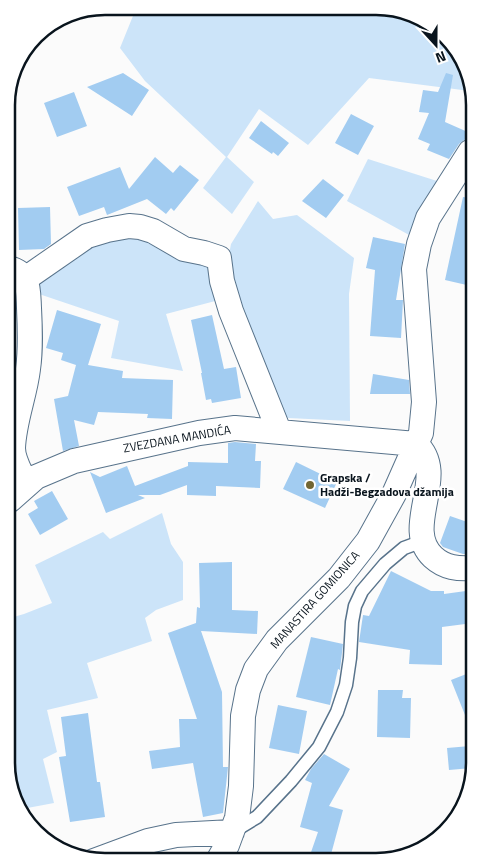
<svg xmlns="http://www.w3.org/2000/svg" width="481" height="868" viewBox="0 0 481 868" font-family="'Titillium Web',sans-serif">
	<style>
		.green { fill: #cce4f9 }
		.building { fill: #a2ccf1 }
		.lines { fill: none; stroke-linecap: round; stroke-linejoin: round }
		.lane-casing { stroke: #58738b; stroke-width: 15 }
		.street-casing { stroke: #58738b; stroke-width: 26 }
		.lane { stroke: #fff; stroke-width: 12 }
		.street { stroke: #fff; stroke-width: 24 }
		.poi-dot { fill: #726532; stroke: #fff; stroke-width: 2 }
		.labels { text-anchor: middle; stroke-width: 5; stroke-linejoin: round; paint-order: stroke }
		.street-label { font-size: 12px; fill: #09141d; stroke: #fff }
		.poi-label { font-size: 12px; font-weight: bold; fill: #09141d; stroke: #fff; text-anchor: start }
		.rim { fill: none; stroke: #09141d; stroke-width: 2.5 }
	</style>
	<rect width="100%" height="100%" fill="#fbfbfb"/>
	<path class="green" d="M137,6L395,8L441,31L469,73L470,91L369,78L308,145L259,109L227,157L254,182L232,214L203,188L226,157L145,81L120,48Z
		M368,159L437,181L419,213L411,236L347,201Z
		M258,201L273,219L297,215L354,258L349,294L350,421L288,418L283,412L226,270L231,244Z
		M126,234L208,260L219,300L166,314L183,371L111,358L119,321L36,293V282L89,242Z
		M162,513L171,544L183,562V600L156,610L145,618L152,641L87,663L98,698L47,710L57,752L43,759L54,803L22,809L12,795L10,618L24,614L52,603L35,565L103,532L110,539Z"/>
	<path class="building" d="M123,73L149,90L132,116L87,87Z
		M446,73L453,75L445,122L470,133V138L464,140L459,144L449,159L427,150L430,144L418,139L429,113L419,112L423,90L438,92Z
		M74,92L87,126L57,137L44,103Z
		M351,114L374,126L358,155L335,143Z
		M261,121L289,143L278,156L273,152L272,154L249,138Z
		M155,157L173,173L180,165L199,180L174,211L171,208L166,214L147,199L107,215L104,207L79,216L67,187L120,167L129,189Z
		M323,179L344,195L326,218L302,201Z
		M463,197L470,198L471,286L445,280Z
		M50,207L51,244L44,249L19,250L18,208Z
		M373,237L405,244L396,300H403L401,338L370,336L375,270L366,268Z
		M57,310L101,324L88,365L123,371L122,378L173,380L172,419L147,418L148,414L98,412L94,425L74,420L79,446L63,451L54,399L68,396L76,365L61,360L63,353L46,348Z
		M212,315L224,369L236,367L241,398L212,403L211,399L206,400L201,373H202L191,320Z
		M373,374L409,380L410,394H370Z
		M235,442L256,444L255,461H261L260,488L216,486V496L187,495V485L160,495H138L145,498L106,513L90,472L100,477L127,466L135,486L188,466V462L228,463V443Z
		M296,462L337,482L325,508L283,489Z
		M52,491L68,519L40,535L28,514L38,508L34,501Z
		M450,516L473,524V554H463L443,547L440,543Z
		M232,562V610L258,611L257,634L201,631L222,692L223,767H228L223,813L203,817L193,763L152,769L149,751L180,747L179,719H197L168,633L196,623L197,607L200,608L199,563Z
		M391,571L431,591H444V594L473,590V623L442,627V665L409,664L410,650L359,642L363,615L369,616Z
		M311,637L343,644L340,670L338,669L330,705L296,697Z
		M474,671V734L473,735L451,680Z
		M378,690H403L402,698H411L410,738L377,737Z
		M278,705L307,711L299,754L269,748Z
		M88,713L97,782H100L105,817L70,822L59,757L66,756L61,717Z
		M470,746L472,768L449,770L447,748Z
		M324,754L350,769L329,806L343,810L330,858H309L318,832L300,827L312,783L305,780L311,769Z"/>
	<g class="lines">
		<g class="lane-casing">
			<path id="lane" d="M234,831L257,817L291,781L319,747L337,712L346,685L350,658L352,622L355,606L362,591L385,564L404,548L423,541"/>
		</g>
		<g class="street-casing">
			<path id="street" d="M8,268C30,273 28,289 29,308C30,328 31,348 28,369C25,395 14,421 13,448C13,461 21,472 26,484
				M25,279L87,236L107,230L129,226L140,227L153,231L184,249L204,253L219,258L222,281L231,311L279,431
				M10,500L36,477L74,461L199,433L235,428L416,444C450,475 401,527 433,557C445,568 458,569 473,568
				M219,859L227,845L237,818L241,786L243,716L248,690L256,669L277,640L339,578L368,541L394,494L421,433L424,402L414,269L419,244L428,218L470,152
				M94,861L148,841L176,835L232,832"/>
		</g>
		<use href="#lane" class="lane"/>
		<use href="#street" class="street"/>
	</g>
	<circle class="poi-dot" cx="310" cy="485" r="5"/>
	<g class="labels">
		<g class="street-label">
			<text transform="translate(177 439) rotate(-10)" y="4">ZVEZDANA MANDIĆA</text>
			<text transform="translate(315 600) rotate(-48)" y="4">MANASTIRA GOMIONICA</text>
		</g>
		<g class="poi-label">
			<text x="320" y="482">Grapska /<tspan x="320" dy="14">Hadži-Begzadova džamija</tspan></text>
		</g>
	</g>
	<path d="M0 0H481V868H0ZM105 15H376A90 90 0 0 1 466 105V763A90 90 0 0 1 376 853H105A90 90 0 0 1 15 763V105A90 90 0 0 1 105 15Z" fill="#fff" fill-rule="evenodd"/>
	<path class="rim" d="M105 15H376A90 90 0 0 1 466 105V763A90 90 0 0 1 376 853H105A90 90 0 0 1 15 763V105A90 90 0 0 1 105 15Z"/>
	<g transform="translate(436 45) rotate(159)" stroke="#ffffff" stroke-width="4" paint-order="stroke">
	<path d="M0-4L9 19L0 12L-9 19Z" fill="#09141d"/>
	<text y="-8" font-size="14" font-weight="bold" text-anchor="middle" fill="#09141d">N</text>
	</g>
</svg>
